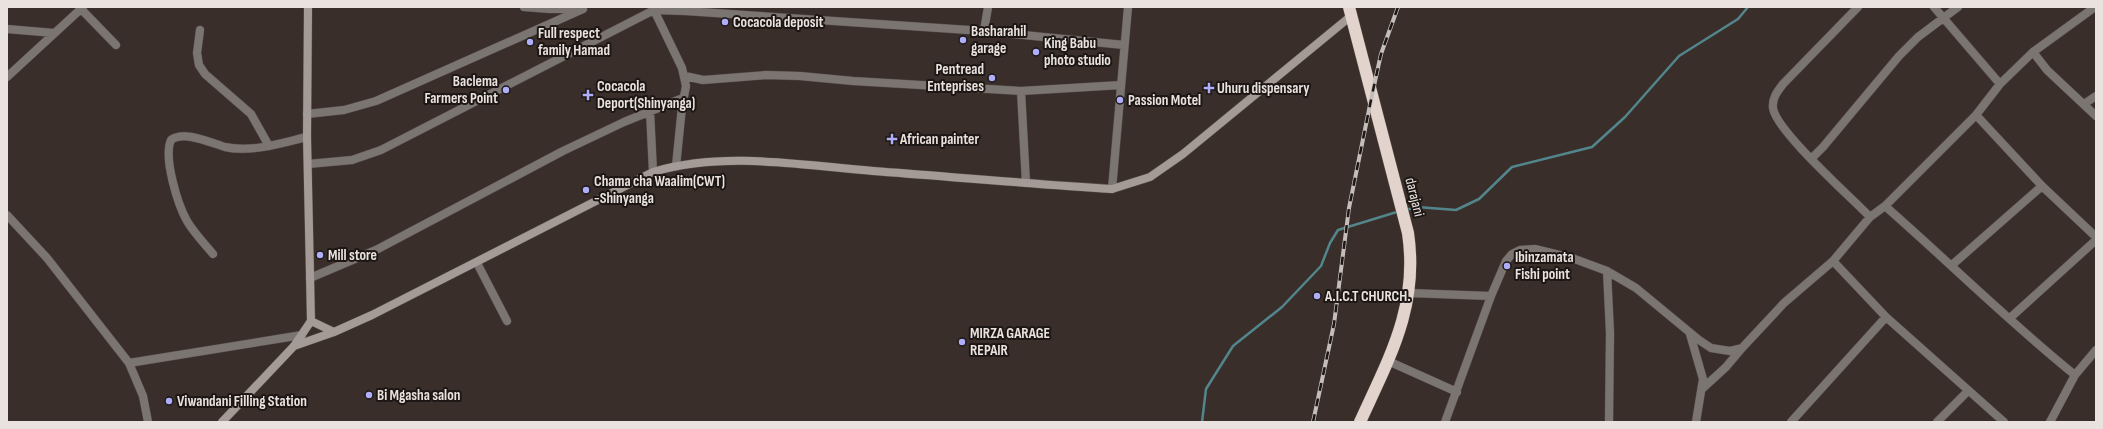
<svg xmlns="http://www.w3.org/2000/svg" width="2103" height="429" viewBox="0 0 2103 429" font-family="'Sofia Sans Condensed',sans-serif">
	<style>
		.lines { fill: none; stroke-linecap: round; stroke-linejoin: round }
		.stream { stroke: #52868c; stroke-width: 2.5 }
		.street-casing { stroke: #554b46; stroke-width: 9 }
		.secondary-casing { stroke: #554b46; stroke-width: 9 }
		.highway-casing { stroke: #554b46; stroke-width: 13 }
		.street { stroke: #7b7572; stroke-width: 8 }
		.secondary { stroke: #a49b96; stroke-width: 8 }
		.highway { stroke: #e2d4cc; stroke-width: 12 }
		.rail-casing { stroke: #c5bdb9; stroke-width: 4 }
		.rail { stroke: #1c1715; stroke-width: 2.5; stroke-dasharray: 8; stroke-linecap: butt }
		.poi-dot { fill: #aeaefa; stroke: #1c1715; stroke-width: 1.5 }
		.labels { text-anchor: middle; stroke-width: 4; stroke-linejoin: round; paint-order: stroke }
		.poi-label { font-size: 15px; font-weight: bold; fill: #e9e2de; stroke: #1c1715; text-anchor: start }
		.street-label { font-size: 15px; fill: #e9e2de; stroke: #1c1715 }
	</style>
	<rect width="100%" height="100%" fill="#392e29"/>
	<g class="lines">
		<path class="stream" d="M1406,210L1417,207L1456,210L1479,199L1512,167L1592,147L1625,117L1679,56L1738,19L1748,7
			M1202,422L1206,389L1233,346L1282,307L1321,266L1330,243L1338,230L1400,211"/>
		<g class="street-casing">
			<path id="street" d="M524,7L550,9H579
				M655,7L654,10L682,68L686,86L682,107L676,166
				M1858,7L1783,84C1777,92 1772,98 1773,108C1776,131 1851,197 1870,217L1885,206L1976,115L2000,84L2033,52L2095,7
				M1934,7L2000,84
				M82,10L116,45
				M7,29L54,33
				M200,30L197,53L199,65L205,74L251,114L269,146
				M984,31L988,7
				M2033,52L2047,70L2096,116
				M685,76L703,80L766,75L800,76L853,81L1021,91L1121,85
				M7,77L83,7
				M1021,91L1026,183
				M2084,104L2096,96
				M650,111L653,172
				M307,114L344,110L376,101L583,9
				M1976,115L2042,186L2096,237
				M1812,158L1823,147L1899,56L1918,37L1958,7
				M308,164L352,160L381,150L654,10L685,11L984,31L1124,45
				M1112,189L1128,7
				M1885,206C1949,262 2009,322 2075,375
				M7,215L47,258L129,363L143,396L148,422
				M213,254C204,243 194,233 187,221C178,205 163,158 171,140C184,130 211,143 225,147C252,153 281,143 307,137
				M1833,261L1886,317
				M477,263L507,321
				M1952,265L2042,186
				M1607,271L1610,333L1609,422
				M310,278L376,250L563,151L624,122L683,98
				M1409,293L1491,296
				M2010,318L2096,240
				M1690,334L1703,379L1696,422
				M1388,361L1457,392
				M129,363L302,335
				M1702,389L1726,367L1742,348
				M1445,422L1491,296L1506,261L1512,254L1520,250L1535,249L1572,258L1607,271L1636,288L1699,340L1711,348L1730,351L1742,348L1784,303L1833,261L1870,217
				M1791,422L1886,317L2004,422
				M1937,422L1968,391
				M2050,422L2075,375L2096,350"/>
		</g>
		<g class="secondary-casing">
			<path id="secondary" d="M311,321L334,332
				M294,346L334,332L372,315L653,172C724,151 801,165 873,171C953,177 1033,184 1112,189L1150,177L1183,154L1351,16
				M222,422L294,346L311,321L307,137L308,7"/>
		</g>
		<g class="highway-casing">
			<path id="highway" d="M1349,7L1408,233C1419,307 1389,358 1360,422"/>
		</g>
		<use href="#street" class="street"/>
		<use href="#secondary" class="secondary"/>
		<use href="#highway" class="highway"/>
		<g class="rail-casing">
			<path id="rail" d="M1313,422L1334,324L1349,208L1372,95L1381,54L1398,7"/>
		</g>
		<use href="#rail" class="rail"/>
	</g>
	<g class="poi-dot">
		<circle cx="725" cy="22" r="4"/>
		<circle cx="963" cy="40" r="4"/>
		<circle cx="530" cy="42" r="4"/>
		<circle cx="1036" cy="52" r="4"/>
		<circle cx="992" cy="78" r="4"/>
		<path d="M1207 82h4v4h4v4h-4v4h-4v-4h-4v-4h4z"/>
		<circle cx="506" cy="90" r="4"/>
		<path d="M586 89h4v4h4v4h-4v4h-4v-4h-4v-4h4z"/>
		<circle cx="1120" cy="100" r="4"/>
		<path d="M890 133h4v4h4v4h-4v4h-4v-4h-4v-4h4z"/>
		<circle cx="586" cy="190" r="4"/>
		<circle cx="320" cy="255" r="4"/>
		<circle cx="1507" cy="266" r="4"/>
		<circle cx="1317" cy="296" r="4"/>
		<circle cx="962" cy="342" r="4"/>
		<circle cx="369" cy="395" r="4"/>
		<circle cx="169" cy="401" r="4"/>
	</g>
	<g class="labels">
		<g class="poi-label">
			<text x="733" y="27">Cocacola deposit</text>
			<text x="971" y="36">Basharahil<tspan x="971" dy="17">garage</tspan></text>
			<text x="538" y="38">Full respect<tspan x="538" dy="17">family Hamad</tspan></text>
			<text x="1044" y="48">King Babu<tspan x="1044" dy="17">photo studio</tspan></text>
			<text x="984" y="74" text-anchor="end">Pentread<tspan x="984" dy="17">Enteprises</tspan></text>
			<text x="498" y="86" text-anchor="end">Baclema<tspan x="498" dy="17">Farmers Point</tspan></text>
			<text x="597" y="91">Cocacola<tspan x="597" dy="17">Deport(Shinyanga)</tspan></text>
			<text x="1217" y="93">Uhuru dispensary</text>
			<text x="1128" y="105">Passion Motel</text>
			<text x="900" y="144">African painter</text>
			<text x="594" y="186">Chama cha Waalim(CWT)<tspan x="594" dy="17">-Shinyanga</tspan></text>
			<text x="328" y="260">Mill store</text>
			<text x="1515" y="262">Ibinzamata<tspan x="1515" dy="17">Fishi point</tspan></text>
			<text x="1325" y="301">A.I.C.T CHURCH.</text>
			<text x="970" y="338">MIRZA GARAGE<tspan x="970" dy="17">REPAIR</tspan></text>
			<text x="377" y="400">Bi Mgasha salon</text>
			<text x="177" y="406">Viwandani Filling Station</text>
		</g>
		<g class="street-label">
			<text transform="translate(1415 197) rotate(76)" y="5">darajani</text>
		</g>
	</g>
	<rect width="2103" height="429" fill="none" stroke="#e9e2de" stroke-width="16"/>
</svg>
